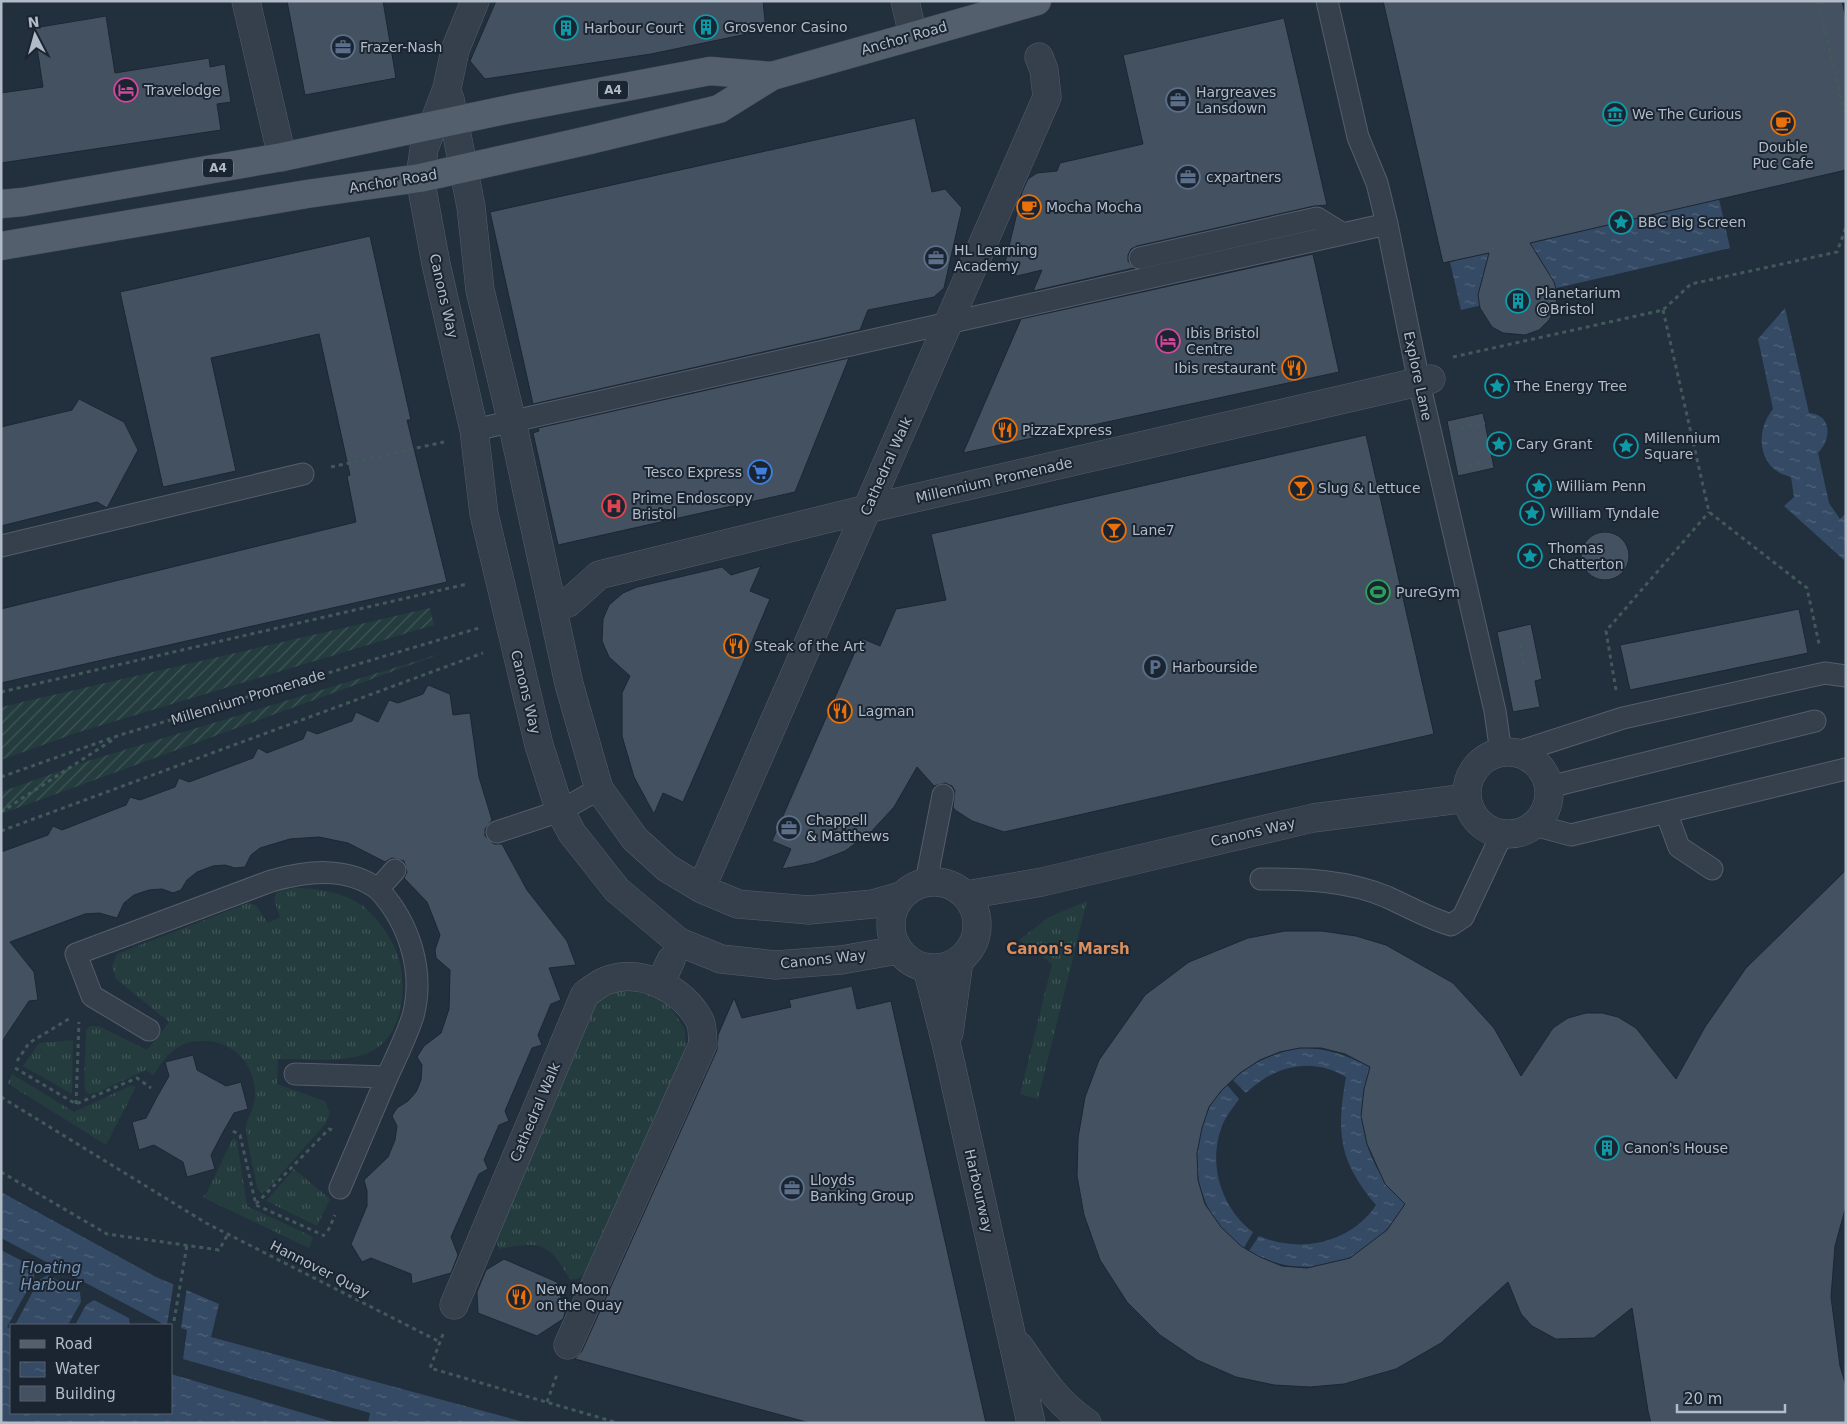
<svg xmlns="http://www.w3.org/2000/svg" width="1847" height="1424" viewBox="0 0 1847 1424" font-family="'DejaVu Sans',sans-serif">
	<style>
		.grass { fill: url(#grass-tufts) }
		.garden { fill: url(#garden-furrows) }
		.water { fill: url(#water-ripples); fill-rule: evenodd }
		.pier { fill: #222f3d }
		.building { fill: #435161; stroke: #1d2734; fill-rule: evenodd }
		.lines { fill: none; stroke-linecap: round; stroke-linejoin: round }
		.lane-casing { stroke: #545e6b; stroke-width: 23 }
		.street-casing { stroke: #545e6b; stroke-width: 29 }
		.primary-casing { stroke: #424c59; stroke-width: 29 }
		.path { stroke: #42595b; stroke-width: 3; stroke-dasharray: 4 4; stroke-linecap: butt }
		.lane { stroke: #36404d; stroke-width: 21 }
		.street { stroke: #36404d; stroke-width: 28 }
		.primary { stroke: #545f6d; stroke-width: 28 }
		.labels { text-anchor: middle; stroke-width: 4; stroke-linejoin: round; paint-order: stroke }
		.shield { fill: #1b2532; stroke: #858e9b; stroke-width: 1 }
		.shield-label { font-size: 12px; font-weight: bold; fill: #b2bbc8 }
		.poi-label { font-size: 14px; fill: #b2bbc8; stroke: #1b2532; text-anchor: start }
		.street-label { font-size: 14px; fill: #b2bbc8; stroke: #1b2532 }
		.neighbourhood-label { font-size: 15px; font-weight: bold; fill: #d88e5d; stroke: #1b2532 }
		.water-label { font-size: 15px; font-style: italic; fill: #7893b2; stroke: #1b2532 }
	</style>
	<defs>
		<pattern id="grass-tufts" width="24" height="20" patternUnits="userSpaceOnUse" patternTransform="scale(1.25)"><rect width="24" height="20" fill="#243c3e"/><path d="M3 7l-1-3M5 7V3M7 7l1-3M15 17l-1-3M17 17v-4M19 17l1-3" fill="none" stroke="#415658"/></pattern>
		<pattern id="garden-furrows" width="10" height="10" patternUnits="userSpaceOnUse" patternTransform="scale(1.25)"><rect width="10" height="10" fill="#243c3e"/><path d="M-1 1l2-2M0 10L10 0M9 11l2-2" fill="none" stroke="#415658"/></pattern>
		<pattern id="water-ripples" width="26" height="14" patternUnits="userSpaceOnUse" patternTransform="scale(1.25)"><rect width="26" height="14" fill="#354b65"/><path d="M2 4q2-2 4 0t4 0M15 11q2-2 4 0t4 0" fill="none" stroke="#50637a"/></pattern>
	</defs>
	<rect width="100%" height="100%" fill="#222f3d"/>
	<path class="grass" d="M294,888C318,888 343,892 363,906C379,919 395,942 400,963C407,993 401,1040 368,1053C340,1064 307,1058 278,1059L277,1084L325,1101L330,1113L326,1123L267,1190L262,1193L257,1188C254,1169 248,1148 246,1128C245,1121 253,1111 254,1103C260,1071 237,1041 204,1041C178,1041 166,1054 154,1075L146,1070L96,1093L89,1094L85,1091L84,1083L86,1030L90,1026H99L147,1050L169,1022L116,979L112,966L117,954L248,903L256,905L268,923L280,917L274,900L276,892Z
		M1087,901L1038,1099L1020,1094L1052,964L1019,940L1049,917Z
		M631,990L654,993L670,1007L685,1029L686,1049L589,1268L580,1278L570,1280C549,1242 540,1241 499,1249L494,1234L595,1003L612,992Z
		M73,1040L72,1094L23,1066L39,1043Z
		M12,1074L74,1112L132,1085L136,1087L106,1145L7,1083Z
		M233,1138L237,1141L247,1206L313,1237L309,1248L202,1197L206,1194Z
		M294,1169L330,1199L317,1226L266,1201Z"/>
	<path class="garden" d="M430,608L434,625L79,732L1,760V707Z
		M443,653L1,814V792L88,761Z"/>
	<path class="water" d="M1719,199L1730,248L1461,310L1450,262Z
		M1785,308L1809,413C1833,415 1831,440 1818,453L1829,503L1840,519L1846,513L1844,560L1784,506L1794,497L1791,477C1758,470 1754,432 1773,409L1758,339Z
		M1300,1048C1327,1048 1346,1055 1370,1067C1355,1125 1363,1161 1405,1204C1399,1212 1394,1221 1387,1229C1353,1270 1293,1278 1249,1251L1259,1236C1300,1254 1351,1243 1376,1205C1339,1161 1336,1134 1346,1077C1311,1056 1274,1066 1246,1093L1233,1080C1252,1062 1274,1053 1300,1048Z
		M1227,1085L1239,1099C1233,1108 1224,1118 1221,1129C1208,1166 1222,1209 1253,1232L1244,1248C1189,1212 1180,1131 1227,1085Z
		M1,1192L156,1277L219,1304L211,1337L527,1423H1ZM11,1325H171V1413H11Z"/>
	<path class="pier" d="M1,1238L165,1325H130L129,1318L94,1300L86,1305L75,1325H68L81,1302L80,1292L48,1275L39,1280L15,1325H11V1329L7,1327L34,1278V1267L1,1250Z
		M174,1281L187,1287L181,1328L187,1330L183,1359L370,1413L368,1423H337L171,1374V1325H167Z"/>
	<path class="building" d="M287,1H383L396,78L305,95Z
		M496,1H763L766,30L651,54L485,79L470,61Z
		M1383,1H1842L1846,19V170L1530,243L1554,282L1557,292L1556,308L1549,320L1539,330L1525,335L1503,333L1492,327L1480,308L1478,295L1489,253L1443,263Z
		M106,16L115,73L209,58L210,67L225,64L231,102L217,104L221,130L1,163V93L43,87L34,28Z
		M1284,18L1327,205L1314,206L1137,246L1131,249L1128,255V261L1134,268L1033,291L1042,270L1017,276L1005,263L1022,192L1028,179L1037,173L1057,171L1060,163L1143,144L1123,55Z
		M915,118L932,192L945,189L962,208L944,288L934,297L868,310L860,330L533,404L490,212Z
		M370,236L411,420H407L447,582L1,683V609L356,522L347,476L350,475L319,334L211,358L236,471L163,487L120,292Z
		M1313,254L1339,372L963,453L1021,319Z
		M849,358L795,492L558,545L533,433L539,431L538,428Z
		M79,399L124,422L138,450L107,508L97,502L1,526V427L72,410Z
		M1483,413L1494,468L1458,476L1447,421Z
		M1366,435L1434,734L1004,832L972,821L955,810L953,807L955,791L952,786L945,783L934,786L917,767L894,807L871,832L845,851L814,863L782,869L791,849L772,841L861,638L880,646L896,609L946,600L931,534Z
		M1581 556a24 24 0 1 1 48 0a24 24 0 1 1-48 0Z
		M761,566L750,591L770,599L727,701L683,802L663,793L654,814L634,777L622,736V693L630,676L609,657L602,641L603,619L609,605L623,593L637,587L722,567L731,575Z
		M1799,609L1808,653L1630,690L1620,645Z
		M1531,624L1542,679L1535,681L1540,707L1513,712L1497,632Z
		M428,685L450,694L453,715L470,713L479,777L492,820L485,829V836L494,844H502L527,890L567,941L576,965L549,968L561,1000L551,1004L538,1035L542,1045L532,1048L505,1111L509,1121L499,1125L484,1160L488,1169L479,1174L451,1237L458,1255L451,1273L412,1284L411,1274L371,1258L362,1262L351,1244L367,1206V1191L364,1180L388,1157L395,1140L397,1126L392,1116L397,1108L408,1101L416,1092L421,1080L422,1065L417,1057L424,1046L441,1033L449,1009L450,970L436,958L435,950L440,935L427,902L404,878L407,872L404,861L392,858L385,862L348,843L319,837L290,839L260,848L251,855L245,867L235,868L225,865L213,866L197,872L187,880L181,890L173,893L162,889L149,890L134,895L124,903L117,918L99,913L85,914L10,942L34,972L38,1000L29,1001L1,1043V852L48,835L53,826L62,830L126,805L130,797L140,800L175,787L179,778L189,782L253,758L258,748L267,753L303,739L307,730L317,734L352,721L356,712L378,722L389,700L398,703L423,694Z
		M1846,870V1206L1835,1246L1831,1297L1840,1366L1846,1386V1423H1651L1648,1411L1632,1308L1594,1338L1556,1339L1532,1326L1521,1314L1508,1282L1441,1343L1396,1369L1344,1384L1310,1387L1274,1385L1236,1377L1197,1360L1160,1335L1127,1302L1100,1260L1084,1215L1077,1176L1078,1138L1085,1097L1099,1060L1145,995L1189,962L1248,938L1285,931H1322L1356,936L1386,945L1453,983L1494,1028L1521,1076L1553,1028L1568,1018L1586,1013H1602L1618,1017L1636,1028L1676,1079L1705,1027L1746,968ZM1300,1048H1321L1345,1054L1370,1067L1364,1089L1361,1116L1367,1144L1385,1184L1405,1204L1387,1230L1350,1258L1307,1268L1282,1266L1260,1257L1241,1246L1221,1227L1205,1204L1198,1180L1197,1153L1202,1128L1209,1107L1221,1091L1240,1073L1260,1060L1280,1052Z
		M852,986L857,1009L891,1001L986,1423H810L575,1359L582,1351L717,1050L718,1035L734,998L742,1018L791,1007L789,1000Z
		M193,1055L197,1070L226,1086L241,1082L248,1109L234,1113L222,1134L211,1155L215,1169L187,1177L183,1162L154,1145L139,1150L132,1122L146,1118L157,1097L169,1076L165,1062Z
		M504,1259L557,1282L565,1313L563,1319L537,1336L478,1313L477,1292L486,1270Z"/>
	<g class="lines">
		<g class="lane-casing">
			<path id="lane" d="M1327,1L1358,137L1377,183L1387,224L1419,382L1495,711L1501,753
				M1140,258L1317,218L1343,234
				M474,430L1387,224
				M1,546L303,474
				M1515,753L1623,718L1825,673L1846,676
				M1549,787L1815,721
				M1666,812L1679,847L1712,869
				M1534,825L1571,835L1846,769
				M497,832L560,811L599,789
				M1261,879C1304,879 1347,880 1387,897C1409,907 1428,918 1451,925L1463,917L1502,834
				M926,882L943,795
				M149,1030L92,996L76,954L271,881C307,871 346,866 378,889L395,870
				M295,1074L387,1077
				M340,1188C355,1153 370,1117 385,1082C394,1061 406,1038 413,1016C425,971 409,922 378,889"/>
		</g>
		<g class="street-casing">
			<path id="street" d="M246,1L282,157
				M475,1L455,50L447,88L424,149L420,178L436,264L474,430L484,514L539,745L560,811L572,833L617,890L679,942L721,959L776,965L841,960L898,950
				M905,1L913,35
				M450,99L471,207L480,290L512,422L569,684L599,789L635,839L667,868L702,889L738,904L809,910L873,904L901,896
				M568,603L599,575L867,509L1431,379
				M1467 793a41 41 0 1 1 82 0a41 41 0 1 1-82 0Z
				M708,873L1047,97L1044,70L1039,57
				M891 925a43 43 0 1 1 86 0a43 43 0 1 1-86 0Z
				M966,895L1042,882L1313,818L1467,798
				M927,968L947,1047L1031,1423
				M660,984L671,960
				M949,1033L959,961
				M454,1305L585,994C592,990 600,982 608,980C642,968 684,990 700,1021C703,1027 702,1037 703,1044L568,1345
				M1019,1346C1039,1375 1057,1403 1087,1423"/>
		</g>
		<g class="primary-casing">
			<path id="primary" d="M1,204L23,202L282,157L515,108L710,71L772,76
				M1,246L307,194L420,178L585,141L719,109L772,76L1037,1"/>
		</g>
		<path class="path" d="M1818,1L1846,119
			M1663,310L1709,512L1807,588L1819,644
			M1453,357L1663,310L1691,284L1837,252L1846,227
			M1460,428L1485,423
			M1468,465L1485,462
			M331,467L444,442
			M1520,644L1524,667
			M1616,690L1606,631L1709,512
			M1,692L467,584
			M1,777L120,735L479,628
			M1,812L114,739
			M1,831L483,653
			M17,1061L29,1043L72,1017
			M15,1068L76,1104L137,1078L151,1088
			M1,1097L206,1223L440,1342
			M76,1104L79,1022
			M233,1131L240,1135L256,1205L325,1236
			M1,1172L107,1234L219,1250L228,1234
			M256,1204L329,1129L332,1130
			M328,1231L335,1215
			M174,1321L187,1245
			M443,1334L430,1368L618,1423
			M547,1402L557,1374"/>
		<use href="#lane" class="lane"/>
		<use href="#street" class="street"/>
		<use href="#primary" class="primary"/>
	</g>
	<defs>
		<g id="building-ring" transform="scale(1.25)"><circle r="9.5" fill="#1b2532" stroke="#0f9aa8" stroke-width="1.5"/><path d="M-4-6H4V6H1V3H-1V6H-4ZM-2.5-4.3h1.7v1.8h-1.7ZM.8-4.3h1.7v1.8H.8ZM-2.5-1h1.7V.8h-1.7ZM.8-1h1.7V.8H.8Z" fill="#0f9aa8"/></g>
		<g id="office-ring" transform="scale(1.25)"><circle r="9.5" fill="#1b2532" stroke="#5c6f8a" stroke-width="1.5"/><path d="M-6-3h4V-5.5h4V-3h4V5H-6ZM-1-4.5V-3h2v-1.5ZM-6 0V1H6V0Z" fill="#5c6f8a"/></g>
		<g id="hotel-ring" transform="scale(1.25)"><circle r="9.5" fill="#1b2532" stroke="#d1479c" stroke-width="1.5"/><path d="M-6-4.5h1.5V1H6V5H4.5V3h-9V5H-6ZM-4 0a1.8 1.8 0 1 1 3.6 0ZM.5 0V-2.5h3Q6-2.5 6 0Z" fill="#d1479c"/></g>
		<g id="museum-ring" transform="scale(1.25)"><circle r="9.5" fill="#1b2532" stroke="#0f9aa8" stroke-width="1.5"/><path d="M0-6L6-3V-2H-6V-3ZM-5-1h2V3h-2ZM-1-1h2V3h-2ZM3-1h2V3H3ZM-6 4H6V6H-6Z" fill="#0f9aa8"/></g>
		<g id="cafe-ring" transform="scale(1.25)"><circle r="9.5" fill="#1b2532" stroke="#e8710a" stroke-width="1.5"/><path d="M-5.5-4.5H6V0H3Q3 3.5 0 3.5H-2.5Q-5.5 3.5-5.5 0ZM3-3.2v2h1.7v-2ZM-6 4.5H4V6H-6Z" fill="#e8710a"/></g>
		<g id="sight-ring" transform="scale(1.25)"><circle r="9.5" fill="#1b2532" stroke="#0f9aa8" stroke-width="1.5"/><path d="M0-6L1.8-2.2L6-1.7L2.9 1.2L3.7 5.4L0 3.3L-3.7 5.4L-2.9 1.2L-6-1.7L-1.8-2.2Z" fill="#0f9aa8"/></g>
		<g id="restaurant-ring" transform="scale(1.25)"><circle r="9.5" fill="#1b2532" stroke="#e8710a" stroke-width="1.5"/><path d="M-5-6h1v4h1v-4h1v4h1v-4h1v5L-1.5 .5V6h-2V.5L-5-1ZM5-6V6H3V1.5H1.5Q1.5-4 5-6Z" fill="#e8710a"/></g>
		<g id="supermarket-ring" transform="scale(1.25)"><circle r="9.5" fill="#1b2532" stroke="#3f7fe0" stroke-width="1.5"/><path d="M-6-5.5h2.5l.6 2H6L4.5 2H-2.5L-4.4-4H-6ZM-1.5 3.2a1.3 1.3 0 1 0 .1 0ZM3 3.2a1.3 1.3 0 1 0 .1 0Z" fill="#3f7fe0"/></g>
		<g id="bar-ring" transform="scale(1.25)"><circle r="9.5" fill="#1b2532" stroke="#e8710a" stroke-width="1.5"/><path d="M-6-5H6L.8 .8V4.5H3.5V6h-7V4.5H-.8V.8Z" fill="#e8710a"/></g>
		<g id="hospital-ring" transform="scale(1.25)"><circle r="9.5" fill="#1b2532" stroke="#e0444e" stroke-width="1.5"/><path d="M-5-5h3v3.5h4V-5h3V5h-3V1.5h-4V5h-3Z" fill="#e0444e"/></g>
		<g id="stadium-ring" transform="scale(1.25)"><circle r="9.5" fill="#1b2532" stroke="#2e9e5b" stroke-width="1.5"/><path d="M0-5a6.5 5 0 1 0 0 10a6.5 5 0 1 0 0-10ZM-3.5-1.8h7v3.6h-7Z" fill="#2e9e5b"/></g>
		<g id="parking-ring" transform="scale(1.25)"><circle r="9.5" fill="#1b2532" stroke="#5c6f8a" stroke-width="1.5"/><path d="M-3.5-5.5H1a3.5 3.5 0 0 1 0 7H-1V5.5H-3.5ZM-1-3.4V-.6H.8a1.4 1.4 0 0 0 0-2.8Z" fill="#5c6f8a"/></g>
	</defs>
	<g fill-rule="evenodd">
		<use href="#building-ring" x="706" y="27"/>
		<use href="#building-ring" x="566" y="28"/>
		<use href="#office-ring" x="343" y="47"/>
		<use href="#hotel-ring" x="126" y="90"/>
		<use href="#office-ring" x="1178" y="100"/>
		<use href="#museum-ring" x="1615" y="114"/>
		<use href="#cafe-ring" x="1783" y="123"/>
		<use href="#office-ring" x="1188" y="177"/>
		<use href="#cafe-ring" x="1029" y="207"/>
		<use href="#sight-ring" x="1621" y="222"/>
		<use href="#office-ring" x="936" y="258"/>
		<use href="#building-ring" x="1518" y="301"/>
		<use href="#hotel-ring" x="1168" y="341"/>
		<use href="#restaurant-ring" x="1294" y="368"/>
		<use href="#sight-ring" x="1497" y="386"/>
		<use href="#restaurant-ring" x="1005" y="430"/>
		<use href="#sight-ring" x="1499" y="444"/>
		<use href="#sight-ring" x="1626" y="446"/>
		<use href="#supermarket-ring" x="760" y="472"/>
		<use href="#sight-ring" x="1539" y="486"/>
		<use href="#bar-ring" x="1301" y="488"/>
		<use href="#hospital-ring" x="614" y="506"/>
		<use href="#sight-ring" x="1532" y="513"/>
		<use href="#bar-ring" x="1114" y="530"/>
		<use href="#sight-ring" x="1530" y="556"/>
		<use href="#stadium-ring" x="1378" y="592"/>
		<use href="#restaurant-ring" x="736" y="646"/>
		<use href="#parking-ring" x="1155" y="667"/>
		<use href="#restaurant-ring" x="840" y="711"/>
		<use href="#office-ring" x="789" y="828"/>
		<use href="#building-ring" x="1607" y="1148"/>
		<use href="#office-ring" x="792" y="1188"/>
		<use href="#restaurant-ring" x="519" y="1297"/>
	</g>
	<g class="labels">
		<g class="shield">
			<rect x="598" y="80.5" width="30" height="19" rx="4"/>
			<rect x="203" y="158.5" width="30" height="19" rx="4"/>
		</g>
		<g class="shield-label">
			<text x="613" y="94">A4</text>
			<text x="218" y="172">A4</text>
		</g>
		<g class="poi-label">
			<text x="724" y="32">Grosvenor Casino</text>
			<text x="584" y="33">Harbour Court</text>
			<text x="360" y="52">Frazer-Nash</text>
			<text x="144" y="95">Travelodge</text>
			<text x="1196" y="97">Hargreaves<tspan x="1196" dy="16">Lansdown</tspan></text>
			<text x="1632" y="119">We The Curious</text>
			<text x="1783" y="152" text-anchor="middle">Double<tspan x="1783" dy="16">Puc Cafe</tspan></text>
			<text x="1206" y="182">cxpartners</text>
			<text x="1046" y="212">Mocha Mocha</text>
			<text x="1638" y="227">BBC Big Screen</text>
			<text x="954" y="255">HL Learning<tspan x="954" dy="16">Academy</tspan></text>
			<text x="1536" y="298">Planetarium<tspan x="1536" dy="16">@Bristol</tspan></text>
			<text x="1186" y="338">Ibis Bristol<tspan x="1186" dy="16">Centre</tspan></text>
			<text x="1276" y="373" text-anchor="end">Ibis restaurant</text>
			<text x="1514" y="391">The Energy Tree</text>
			<text x="1022" y="435">PizzaExpress</text>
			<text x="1644" y="443">Millennium<tspan x="1644" dy="16">Square</tspan></text>
			<text x="1516" y="449">Cary Grant</text>
			<text x="742" y="477" text-anchor="end">Tesco Express</text>
			<text x="1556" y="491">William Penn</text>
			<text x="1318" y="493">Slug &amp; Lettuce</text>
			<text x="632" y="503">Prime Endoscopy<tspan x="632" dy="16">Bristol</tspan></text>
			<text x="1550" y="518">William Tyndale</text>
			<text x="1132" y="535">Lane7</text>
			<text x="1548" y="553">Thomas<tspan x="1548" dy="16">Chatterton</tspan></text>
			<text x="1396" y="597">PureGym</text>
			<text x="754" y="651">Steak of the Art</text>
			<text x="1172" y="672">Harbourside</text>
			<text x="858" y="716">Lagman</text>
			<text x="806" y="825">Chappell<tspan x="806" dy="16">&amp; Matthews</tspan></text>
			<text x="1624" y="1153">Canon's House</text>
			<text x="810" y="1185">Lloyds<tspan x="810" dy="16">Banking Group</tspan></text>
			<text x="536" y="1294">New Moon<tspan x="536" dy="16">on the Quay</tspan></text>
		</g>
		<g class="street-label">
			<text transform="translate(904 38) rotate(-16)" y="5">Anchor Road</text>
			<text transform="translate(393 181) rotate(-9)" y="5">Anchor Road</text>
			<text transform="translate(444 296) rotate(77)" y="5">Canons Way</text>
			<text transform="translate(1418 376) rotate(78)" y="5">Explore Lane</text>
			<text transform="translate(886 466) rotate(-66)" y="5">Cathedral Walk</text>
			<text transform="translate(994 480) rotate(-13)" y="5">Millennium Promenade</text>
			<text transform="translate(526 692) rotate(76)" y="5">Canons Way</text>
			<text transform="translate(248 697) rotate(-17)" y="5">Millennium Promenade</text>
			<text transform="translate(1253 832) rotate(-13)" y="5">Canons Way</text>
			<text transform="translate(823 959) rotate(-6)" y="5">Canons Way</text>
			<text transform="translate(535 1112) rotate(-67)" y="5">Cathedral Walk</text>
			<text transform="translate(979 1191) rotate(77)" y="5">Harbourway</text>
			<text transform="translate(320 1269) rotate(27)" y="5">Hannover Quay</text>
		</g>
		<g class="neighbourhood-label">
			<text x="1068" y="954">Canon's Marsh</text>
		</g>
		<g class="water-label">
			<text x="51" y="1273">Floating<tspan x="51" dy="17">Harbour</tspan></text>
		</g>
	</g>
	<rect width="1847" height="1424" fill="none" stroke="#b2bbc8" stroke-width="5"/>
	<rect x="10" y="1324" width="162" height="90" fill="#1b2532" stroke="#57616e"/>
	<rect x="20" y="1340" width="25" height="8" fill="#545f6d" stroke="#57616e"/>
	<text x="55" y="1349" font-size="15" fill="#b2bbc8">Road</text>
	<rect x="20" y="1362" width="25" height="15" fill="url(#water-ripples)" stroke="#57616e"/>
	<text x="55" y="1374" font-size="15" fill="#b2bbc8">Water</text>
	<rect x="20" y="1386" width="25" height="15" fill="#435161" stroke="#57616e"/>
	<text x="55" y="1399" font-size="15" fill="#b2bbc8">Building</text>
	<g transform="translate(35 35) rotate(354)" stroke="#1b2532" stroke-width="4" paint-order="stroke">
	<path d="M0-4L9 19L0 12L-9 19Z" fill="#b2bbc8"/>
	<text y="-8" font-size="14" font-weight="bold" text-anchor="middle" fill="#b2bbc8">N</text>
	</g>
	<path d="M1677 1404v8h108v-8" fill="none" stroke="#b2bbc8" stroke-width="2.5"/>
	<text x="1684" y="1404" font-size="15" fill="#b2bbc8" stroke="#1b2532" stroke-width="4" paint-order="stroke">20 m</text>
</svg>
